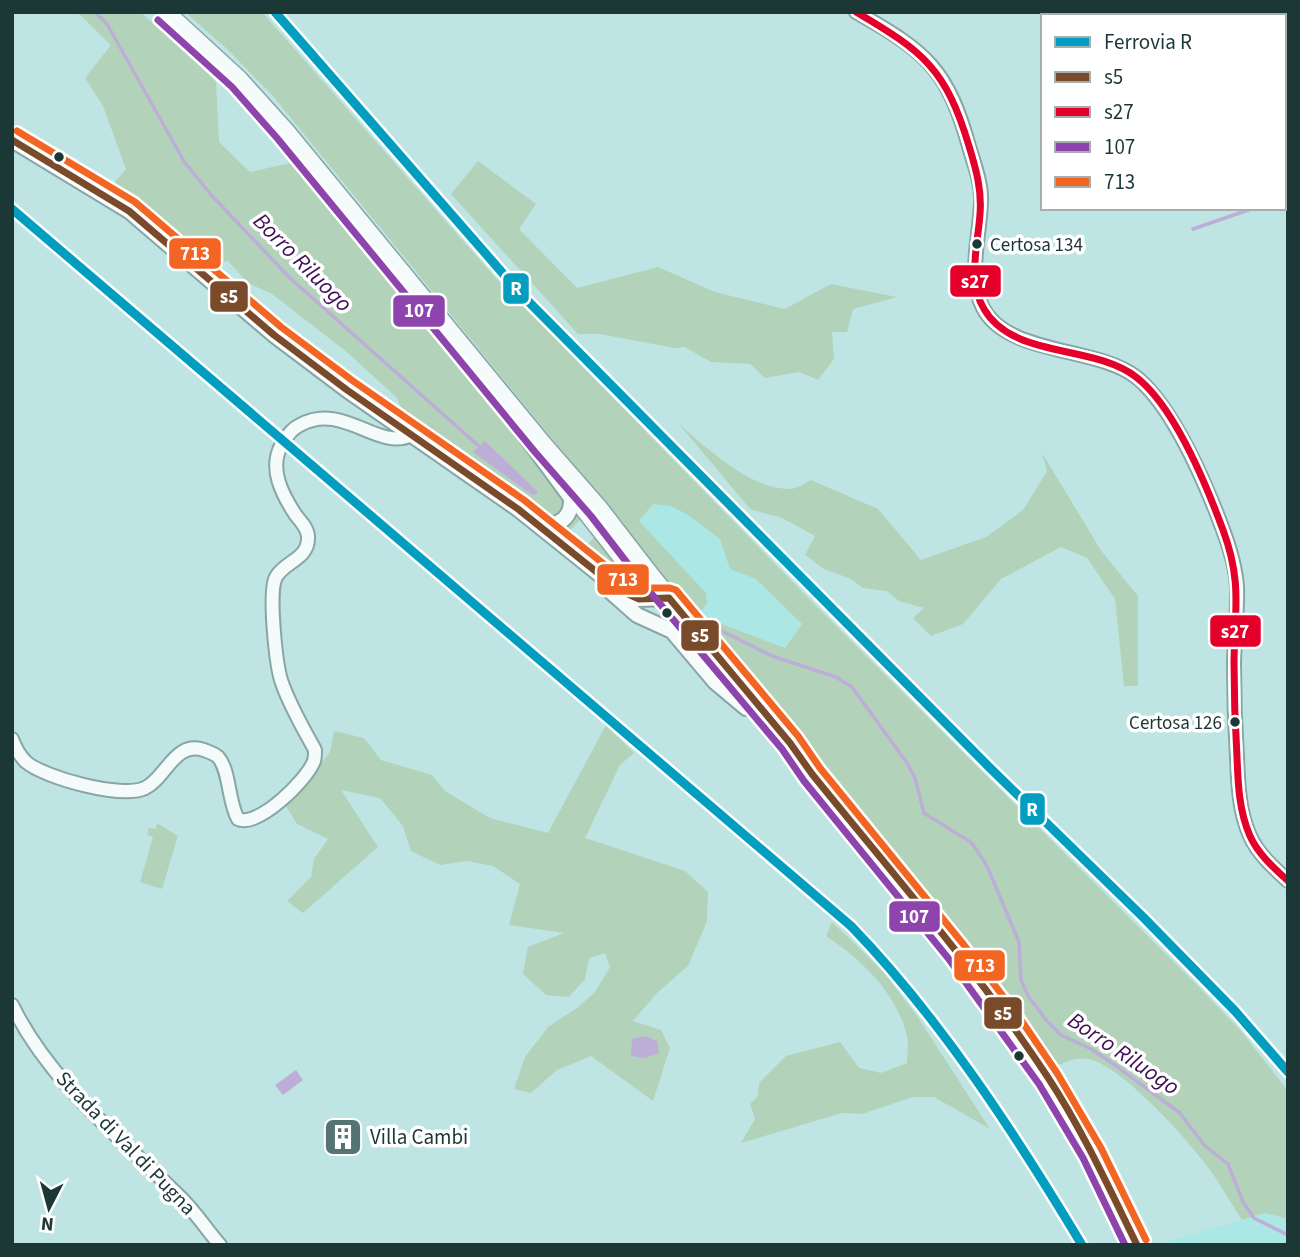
<svg xmlns="http://www.w3.org/2000/svg" width="1300" height="1257" viewBox="0 0 1300 1257" font-family="'Source Sans 3',sans-serif">
	<style>
		.built { fill: #aae7e5 }
		.green { fill: #b2d3b9 }
		.water { fill: #bdaed7 }
		.lines { fill: none; stroke-linecap: round; stroke-linejoin: round }
		.stream { stroke: #bdaed7; stroke-width: 3.5 }
		.minor-casing { stroke: #88a6a5; stroke-width: 16 }
		.tertiary-casing { stroke: #88a6a5; stroke-width: 18 }
		.primary-casing { stroke: #88a6a5; stroke-width: 21 }
		.minor { stroke: #f5fbfb; stroke-width: 12 }
		.tertiary { stroke: #f5fbfb; stroke-width: 14 }
		.primary { stroke: #f5fbfb; stroke-width: 18 }
		.bus-1-casing { stroke: #fff; stroke-width: 12 }
		.bus-2-casing { stroke: #fff; stroke-width: 12 }
		.bus-3-casing { stroke: #fff; stroke-width: 12 }
		.bus-4-casing { stroke: #fff; stroke-width: 12 }
		.bus-1 { stroke: #7a4b2a; stroke-width: 7 }
		.bus-2 { stroke: #e4002b; stroke-width: 7 }
		.bus-3 { stroke: #8e44ad; stroke-width: 7 }
		.bus-4 { stroke: #f26522; stroke-width: 7 }
		.rail-1-casing { stroke: #fff; stroke-width: 14 }
		.rail-1 { stroke: #039ebf; stroke-width: 9 }
		.bus-dot { fill: #1b3736; stroke: #fff; stroke-width: 2.5 }
		.labels { text-anchor: middle; stroke-width: 7; stroke-linejoin: round; paint-order: stroke }
		.bus-label { font-size: 19px; fill: #1b3736; stroke: #fff; text-anchor: start }
		.poi-label { font-size: 21px; fill: #1b3736; stroke: #fff; text-anchor: start }
		.street-label { font-size: 21px; fill: #1b3736; stroke: #fff }
		.water-label { font-size: 23px; font-style: italic; fill: #400e55; stroke: #fff }
		.line-badge { stroke: #fff; stroke-width: 2.5 }
		.badge-label { font-size: 19px; text-anchor: middle; font-weight: bold; fill: #fff }
	</style>
	<rect width="100%" height="100%" fill="#bee5e3"/>
	<path class="built" d="M653,504L671,506L688,515L720,539L731,569L756,579L802,624L785,648L718,622L709,631L693,612L702,610L707,603L638,521Z
		M1265,1213L1288,1219V1245H1156Z"/>
	<path class="green" d="M77,12H140L199,63L216,82L219,142L250,172L300,161L500,403C517,438 547,466 564,501L561,513L551,515L530,508L407,425L397,398L348,353L272,294L248,283L227,260L213,271L114,183L126,169L103,106L85,78L111,45Z
		M185,12H262L494,276L821,611L1198,986L1241,1031L1288,1091V1219L1265,1213L1242,1220C1232,1205 1223,1189 1213,1174C1193,1145 1122,1065 1088,1059C1075,1057 1064,1063 1052,1068L971,953L965,937L817,754L812,756L709,631L717,622L785,648L802,624L756,579L730,569L720,539L688,515L671,506L653,504L639,521L706,593L707,603L702,610L693,612L273,96L227,49Z
		M478,161L536,204L519,229L577,288L658,267L715,292L785,309L831,284L897,297L853,309L847,332H832L834,359L818,380L799,372L765,378L750,364L711,362L685,347L674,348L600,334H578L451,194Z
		M679,424C708,449 751,490 791,489C798,488 805,483 811,480L878,509L921,560L986,537L1023,510L1047,471L1042,453L1102,552L1138,596V686H1124L1115,599L1087,558L1061,547L1001,579L963,624L931,636L913,618L924,608L899,601L887,591L863,588L851,579L824,569L805,555L815,536L782,518L750,509Z
		M579,509L646,593L635,592L587,545L594,537L580,520L565,536L558,529L572,519Z
		M606,725L634,753L620,765L585,838L685,871L708,892L707,921L688,966L657,993L633,1021L661,1030L670,1048L653,1101L591,1056L557,1070L531,1093L514,1089L525,1057L548,1027L577,1008L595,992L610,967L605,953L589,958L585,979L569,997L546,995L523,974L528,947L564,933L509,925L520,884L493,866L467,861L440,865L411,851L403,826L380,798L341,790L378,847L303,913L287,901L311,877L314,859L328,839L297,824L286,806L330,752L334,731L364,738L381,760L432,775L445,791L490,818L548,833Z
		M157,823L178,836L162,889L140,882L153,837L147,835L149,828L156,829Z
		M832,922L883,971L917,1016L990,1129L934,1097H913L862,1114L842,1113L741,1143L755,1119L750,1104L758,1096L759,1083L786,1056L840,1042L859,1068L881,1073L907,1063C907,1055 909,1044 907,1036C896,992 862,960 826,936Z"/>
	<path class="water" d="M485,441L537,491V494L532,495L473,452Z
		M646,1036L657,1041L659,1053L645,1058L631,1056L632,1039Z
		M296,1070L303,1080L283,1095L275,1085Z"/>
	<g class="lines">
		<path class="stream" d="M95,12L107,24L185,163L213,197L290,278L481,448
			M1284,198L1288,197
			M1193,229L1254,208
			M720,630L772,656L836,677L852,687L907,763L915,778L924,813L972,843L987,866L1019,942L1021,980L1028,996L1047,1021L1061,1035L1091,1049L1112,1063L1180,1113L1204,1145L1228,1164L1243,1202L1254,1218L1288,1235"/>
		<g class="minor-casing">
			<path id="minor" d="M856,12C927,52 948,69 970,150C975,166 982,185 981,202C980,236 967,276 983,308C1007,355 1098,347 1136,377C1170,404 1201,474 1217,514C1226,537 1235,561 1237,586C1238,613 1234,640 1234,666C1234,697 1235,727 1237,757C1238,783 1239,812 1250,836C1258,854 1273,867 1288,881
				M12,739C15,747 20,756 26,762C45,778 122,799 145,788C166,778 175,740 204,750C209,752 215,754 218,757C230,770 228,802 238,819C258,828 307,780 314,761C315,758 315,754 315,750C303,728 290,706 282,683C276,667 268,591 276,577C285,561 309,559 308,537C308,528 300,521 295,514C282,494 268,468 282,444C286,437 291,429 300,425C343,401 378,452 412,435
				M12,1005C50,1083 122,1139 182,1199C196,1213 207,1230 220,1245"/>
		</g>
		<g class="tertiary-casing">
			<path id="tertiary" d="M12,140L129,211L274,335L347,390L518,509L619,590L639,599L669,598
				M513,419L571,498C572,518 560,525 542,526
				M611,592L637,615L672,631L715,682L746,708"/>
		</g>
		<g class="primary-casing">
			<path id="primary" d="M165,12L239,80L285,131L543,445L599,509L653,579L790,743L812,774L956,952L1010,1023L1048,1078L1092,1153L1137,1245
				M576,498L630,567"/>
		</g>
		<use href="#minor" class="minor"/>
		<use href="#tertiary" class="tertiary"/>
		<use href="#primary" class="primary"/>
		<g class="bus-1-casing">
			<path id="bus-1" d="M12,140L129,211L274,335L347,390L518,509L619,590L639,599L669,598L790,743L812,774C892,873 977,970 1047,1076C1082,1129 1109,1188 1137,1245"/>
		</g>
		<g class="bus-2-casing">
			<path id="bus-2" d="M856,12C924,52 946,69 969,146C976,169 982,190 980,214C978,244 967,281 984,309C1013,359 1094,344 1136,377C1175,407 1206,484 1223,530C1242,581 1235,609 1234,661C1234,693 1235,725 1237,757C1238,784 1239,811 1250,836C1258,854 1274,868 1288,881"/>
		</g>
		<g class="bus-3-casing">
			<path id="bus-3" d="M158,20L232,87L277,138L535,452L591,516L645,586L782,749L804,781L948,958L1039,1084L1083,1158L1125,1245"/>
		</g>
		<g class="bus-4-casing">
			<path id="bus-4" d="M17,131L135,202L281,327L353,381L524,500L625,581L641,588H670L676,590L798,736L820,768L964,945L1019,1017L1057,1073L1101,1148L1146,1240"/>
		</g>
		<use href="#bus-1" class="bus-1"/>
		<use href="#bus-2" class="bus-2"/>
		<use href="#bus-3" class="bus-3"/>
		<use href="#bus-4" class="bus-4"/>
		<g class="rail-1-casing">
			<path id="rail-1" d="M275,12L520,293L989,767L1143,917L1235,1011L1288,1072
				M12,209L851,926C940,1018 1016,1135 1082,1245"/>
		</g>
		<use href="#rail-1" class="rail-1"/>
	</g>
	<defs>
		<g id="building-square" transform="scale(2.0125)"><rect x="-9" y="-9" width="18" height="18" rx="4" fill="#547473" stroke="#fff"/><path d="M-4-6H4V6H1V3H-1V6H-4ZM-2.5-4.3h1.7v1.8h-1.7ZM.8-4.3h1.7v1.8H.8ZM-2.5-1h1.7V.8h-1.7ZM.8-1h1.7V.8H.8Z" fill="#fff"/></g>
	</defs>
	<g fill-rule="evenodd">
		<use href="#building-square" x="343" y="1137"/>
	</g>
	<g class="bus-dot">
		<circle cx="59" cy="157" r="6"/>
		<circle cx="977" cy="244" r="6"/>
		<circle cx="667" cy="613" r="6"/>
		<circle cx="1235" cy="722" r="6"/>
		<circle cx="1019" cy="1056" r="6"/>
	</g>
	<g class="labels">
		<g class="bus-label">
			<text x="990" y="251">Certosa 134</text>
			<text x="1222" y="729" text-anchor="end">Certosa 126</text>
		</g>
		<g class="poi-label">
			<text x="370" y="1144">Villa Cambi</text>
		</g>
		<g class="street-label">
			<text transform="translate(126 1143) rotate(46)" y="7">Strada di Val di Pugna</text>
		</g>
		<g class="water-label">
			<text transform="translate(303 262) rotate(45)" y="8">Borro Riluogo</text>
			<text transform="translate(1124 1053) rotate(34)" y="8">Borro Riluogo</text>
		</g>
	</g>
	<g class="line-badge">
		<rect x="168" y="237" width="54" height="33" rx="7" fill="#f26522"/>
		<rect x="949" y="264" width="53" height="34" rx="7" fill="#e4002b"/>
		<rect x="502" y="272" width="28" height="33" rx="7" fill="#039ebf"/>
		<rect x="209" y="280" width="40" height="33" rx="7" fill="#7a4b2a"/>
		<rect x="392" y="294" width="54" height="34" rx="7" fill="#8e44ad"/>
		<rect x="596" y="563" width="54" height="33" rx="7" fill="#f26522"/>
		<rect x="1209" y="614" width="53" height="34" rx="7" fill="#e4002b"/>
		<rect x="680" y="619" width="40" height="33" rx="7" fill="#7a4b2a"/>
		<rect x="1019" y="792" width="27" height="34" rx="7" fill="#039ebf"/>
		<rect x="888" y="900" width="53" height="33" rx="7" fill="#8e44ad"/>
		<rect x="953" y="949" width="53" height="33" rx="7" fill="#f26522"/>
		<rect x="983" y="996" width="40" height="34" rx="7" fill="#7a4b2a"/>
	</g>
	<g class="badge-label">
		<text x="195" y="260">713</text>
		<text x="975" y="288">s27</text>
		<text x="516" y="295">R</text>
		<text x="229" y="303">s5</text>
		<text x="419" y="317">107</text>
		<text x="623" y="586">713</text>
		<text x="1235" y="638">s27</text>
		<text x="700" y="642">s5</text>
		<text x="1032" y="816">R</text>
		<text x="914" y="923">107</text>
		<text x="980" y="972">713</text>
		<text x="1003" y="1020">s5</text>
	</g>
	<rect width="1300" height="1257" fill="none" stroke="#1b3736" stroke-width="28"/>
	<rect x="1041" y="14" width="245" height="196" fill="#ffffff" stroke="#a4afaf" stroke-width="2"/>
	<rect x="1055" y="37" width="35" height="10" fill="#039ebf" stroke="#a4afaf" stroke-width="2"/>
	<text x="1104" y="49" font-size="21" fill="#1b3736">Ferrovia R</text>
	<rect x="1055" y="72" width="35" height="10" fill="#7a4b2a" stroke="#a4afaf" stroke-width="2"/>
	<text x="1104" y="84" font-size="21" fill="#1b3736">s5</text>
	<rect x="1055" y="107" width="35" height="10" fill="#e4002b" stroke="#a4afaf" stroke-width="2"/>
	<text x="1104" y="119" font-size="21" fill="#1b3736">s27</text>
	<rect x="1055" y="142" width="35" height="10" fill="#8e44ad" stroke="#a4afaf" stroke-width="2"/>
	<text x="1104" y="154" font-size="21" fill="#1b3736">107</text>
	<rect x="1055" y="177" width="35" height="10" fill="#f26522" stroke="#a4afaf" stroke-width="2"/>
	<text x="1104" y="189" font-size="21" fill="#1b3736">713</text>
	<g transform="translate(49 1208) rotate(186)" stroke="#ffffff" stroke-width="5" paint-order="stroke">
	<path d="M0-5L12 26L0 18L-12 26Z" fill="#1b3736"/>
	<text y="-10" font-size="19" font-weight="bold" text-anchor="middle" fill="#1b3736">N</text>
	</g>
</svg>
